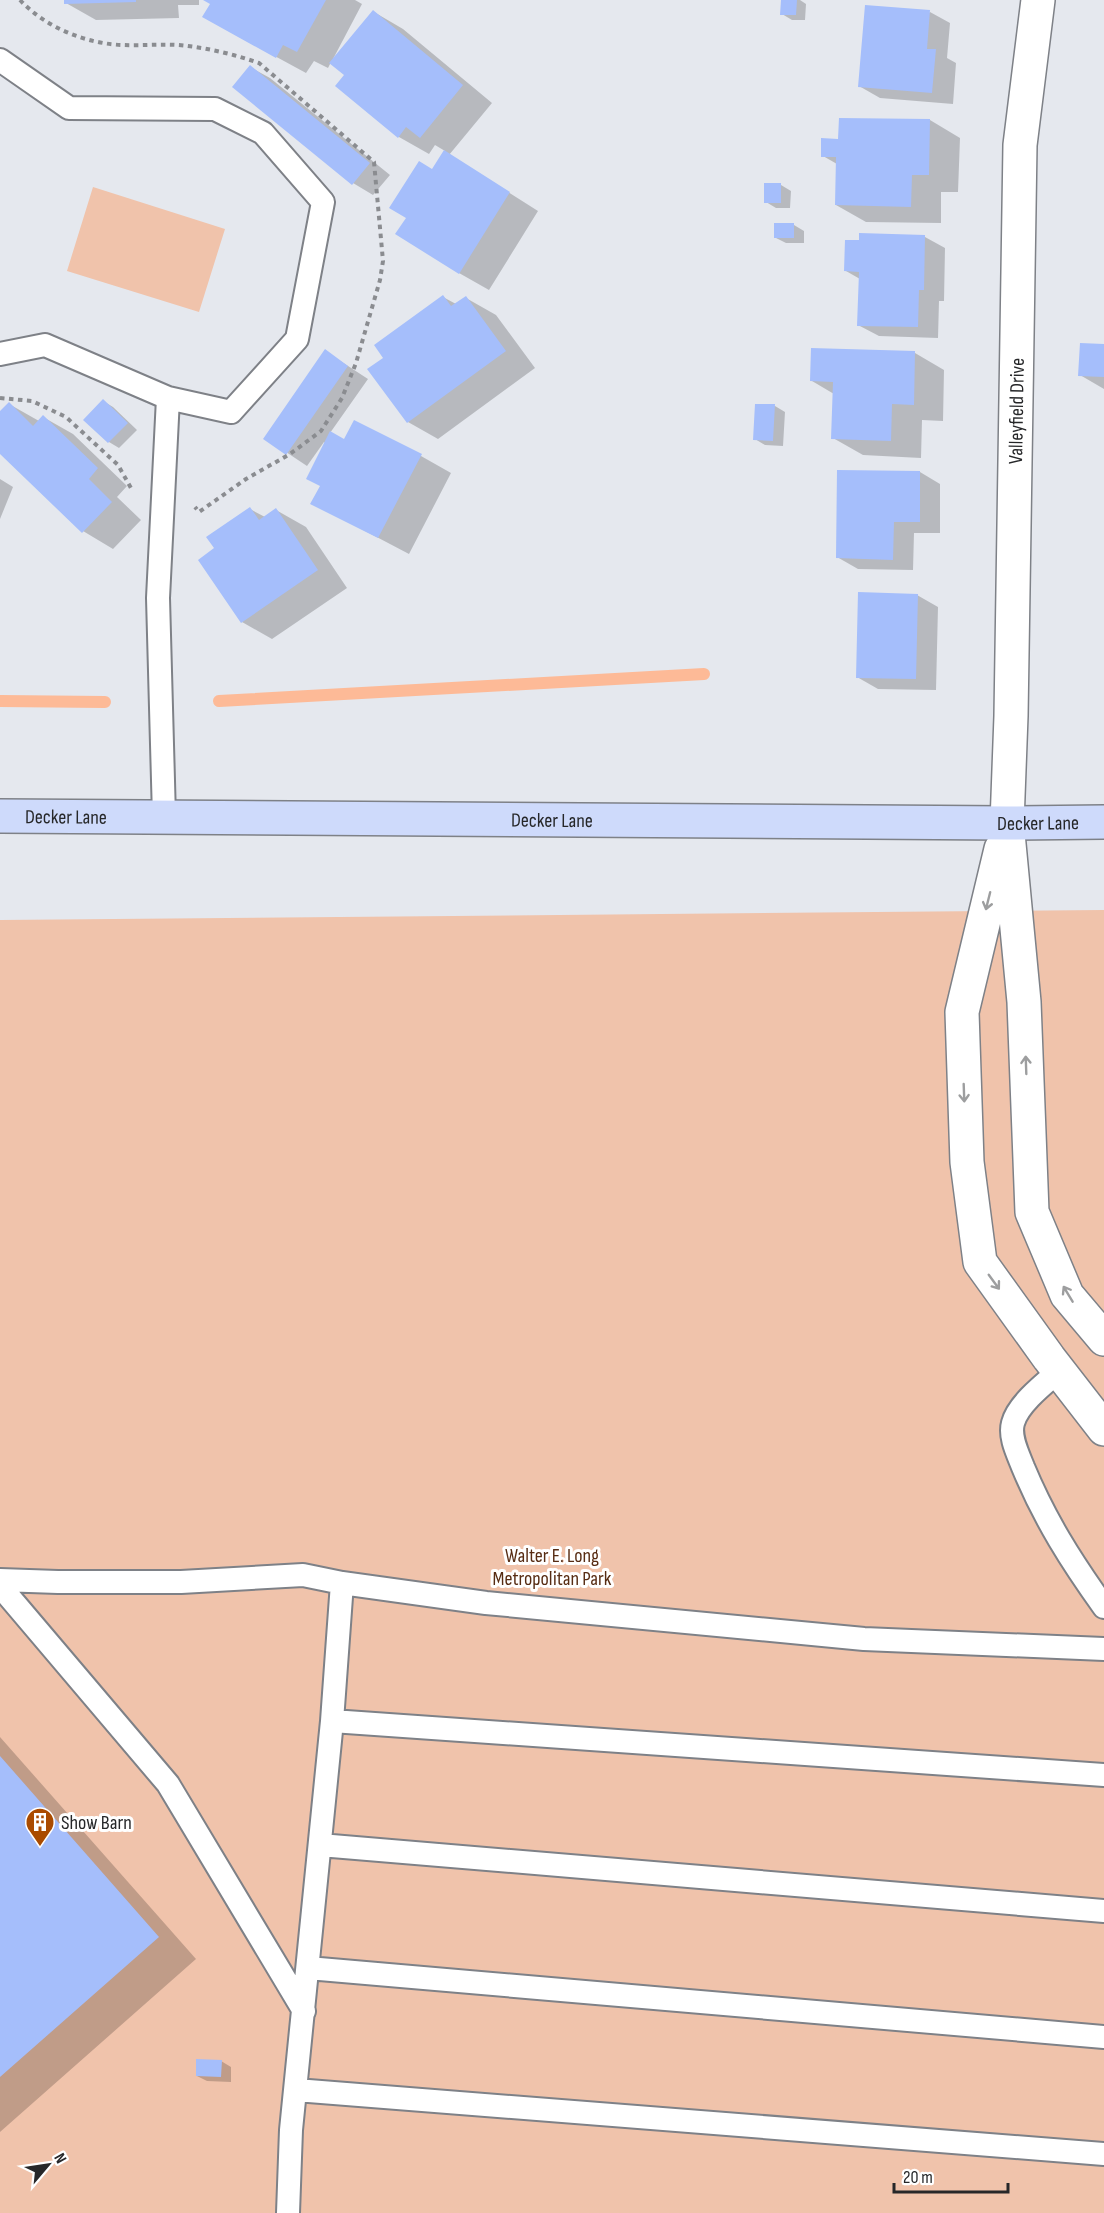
<svg xmlns="http://www.w3.org/2000/svg" width="1104" height="2213" viewBox="0 0 1104 2213" font-family="'Sofia Sans Condensed',sans-serif">
	<style>
		.green { fill: #f0c3ab }
		.shadow { fill: #0003 }
		.lines { fill: none; stroke-linecap: round; stroke-linejoin: round }
		.stream { stroke: #fdba97; stroke-width: 12 }
		.building { fill: #a5befb }
		.lane-casing { stroke: #7e8187; stroke-width: 26 }
		.street-casing { stroke: #7e8187; stroke-width: 36 }
		.secondary-casing { stroke: #7e8187; stroke-width: 36 }
		.path { stroke: #8a8c90; stroke-width: 4; stroke-dasharray: 4.5 4.5; stroke-linecap: butt }
		.lane { stroke: #fff; stroke-width: 22 }
		.street { stroke: #fff; stroke-width: 33 }
		.secondary { stroke: #cedafb; stroke-width: 33 }
		.oneway { stroke: #9d9e9f }
		.labels { text-anchor: middle; stroke-width: 6; stroke-linejoin: round; paint-order: stroke }
		.street-label { font-size: 20px; fill: #262729; stroke: #fff }
		.park-label { font-size: 20px; fill: #572c13; stroke: #fff }
		.poi-label { font-size: 20px; fill: #262729; stroke: #fff; text-anchor: start }
	</style>
	<rect width="100%" height="100%" fill="#e5e8ee"/>
	<path class="green" d="M93,187L225,229L199,312L67,271Z
		M1104,910V2213H0V920Z"/>
	<path class="shadow" d="M66,0H199V5H178L179,18L96,20L66,3Z
		M205,0H355L362,4L333,59L374,12L403,29L492,103L449,155L538,211L489,290L459,273L433,171L445,151L435,145L429,154L399,137L347,74L331,62L328,68L314,61L306,73L234,34L211,3Z
		M783,0H800L806,4L805,20H792L782,14Z
		M930,12L950,23L947,58L956,63L953,104L880,98L859,86Z
		M250,67L270,78L390,175L373,195L353,183Z
		M930,120L960,138L958,192H941V223L866,222L836,205L837,164L823,156Z
		M781,185L791,191L790,208H776L766,202Z
		M776,225H794L804,231V243H786L776,238Z
		M860,235L925,237L945,248L944,301H939L938,338L879,336L858,325L860,279L846,271L860,242Z
		M443,297L456,304L466,298L496,315L535,368L438,439L408,422L385,358Z
		M1104,346V389L1080,375Z
		M325,351L368,379L330,433L345,441L421,456L451,473L409,554L312,503L321,486L325,443L324,442L307,466L265,438Z
		M915,353L944,370L943,421L922,420L921,458L863,455L833,438L834,394L812,381Z
		M103,401L113,407L137,430L119,448L109,442L85,420Z
		M9,404L39,421L43,417L73,434L127,486L117,497L141,520L113,549L83,531L0,452V413Z
		M757,405L775,406L785,412L783,446L765,445L755,439Z
		M920,472L940,484V533H914L913,570L858,569L837,557Z
		M0,479L13,487L0,519Z
		M250,509L265,517L276,510L306,527L347,588L272,639L242,622Z
		M917,595L938,607L936,690L878,689L857,677Z
		M0,1737L196,1959L0,2132Z
		M221,2061L231,2067V2082L207,2081L197,2076Z"/>
	<g class="lines">
		<path class="stream" d="M0,701L105,702
			M219,701L704,674"/>
	</g>
	<path class="building" d="M64,0H136V2L64,4Z
		M203,0H326L297,52L283,45L276,58L202,17L210,4Z
		M781,0H797L796,15H780Z
		M865,5L930,10L927,49H936L932,93L858,87Z
		M373,10L463,85L420,138L406,127L398,138L335,86L344,75L329,63Z
		M250,65L370,163L352,185L232,87Z
		M839,118L930,119L929,175H912L911,207L835,205L836,157H821V138L838,139Z
		M444,150L510,192L459,274L395,234L406,218L389,208L419,161L432,169Z
		M764,183H781V203H764Z
		M774,223H794V238H774Z
		M859,233L925,235L924,290H919L918,327L857,326L859,272L844,271L845,240H859Z
		M443,295L451,306L466,296L506,351L407,423L367,369L383,358L374,345Z
		M1080,343L1104,344V377L1078,376Z
		M811,348L915,351L914,405L892,404L891,441L831,439L833,382L810,381Z
		M325,349L348,366L286,455L263,439Z
		M103,399L128,423L108,443L83,420Z
		M9,402L33,426L43,415L98,468L89,479L112,502L82,533L0,454V411Z
		M755,404H775L773,441L753,440Z
		M354,420L422,454L378,538L310,504L320,486L306,479L330,431L344,439Z
		M837,470L920,471V522H894L893,560L836,558Z
		M250,507L259,520L276,508L318,570L241,623L198,560L214,548L206,537Z
		M858,592L918,594L916,679L856,678Z
		M0,1756L159,1937L0,2077Z
		M196,2059L222,2060L221,2077L196,2076Z"/>
	<g class="lines">
		<g class="lane-casing">
			<path id="lane" d="M0,60L69,108L215,109L263,133L323,202L297,339L231,412L168,398L45,345L0,354
				M164,817L158,598L168,398
				M1059,1371C1045,1383 1018,1404 1013,1423C1009,1437 1018,1454 1023,1467C1045,1520 1071,1561 1104,1607
				M0,1580L58,1582H181L303,1575L342,1583
				M0,1586L168,1784L304,2011
				M332,1721L342,1583L486,1603L864,1639L1104,1649
				M320,1845L1104,1911
				M308,1968L1104,2037
				M296,2090L1104,2154
				M288,2213L291,2130L332,1721L1104,1775"/>
		</g>
		<g class="street-casing">
			<path id="street" d="M1038,0L1020,145L1011,716L1007,823L1024,1002L1032,1212L1067,1295L1104,1339
				M1001,849L962,1012L967,1162L980,1262L1049,1358L1104,1429"/>
		</g>
		<g class="secondary-casing">
			<g id="secondary">
				<path id="s1" d="M0,816L1007,823L1104,822"/>
			</g>
		</g>
		<path class="path" d="M20,0C45,27 86,44 123,45C144,46 167,43 188,46C212,49 236,55 259,63L374,162L383,261L380,280L356,363L342,398L321,431L290,454L246,479L199,512L195,507
			M0,398L32,401L66,417L118,465L131,488"/>
		<use href="#lane" class="lane"/>
		<use href="#street" class="street"/>
		<use href="#secondary" class="secondary"/>
	</g>
	<defs><path id="oneway-shaft" d="M-6 0H5M1.5-3L5.5 0L1.5 3" fill="none" stroke-width="1.6" stroke-linecap="round" stroke-linejoin="round" transform="scale(1.5)"/></defs>
	<g class="oneway">
		<use href="#oneway-shaft" transform="translate(988 901) rotate(104)"/>
		<use href="#oneway-shaft" transform="translate(1026 1065) rotate(-92)"/>
		<use href="#oneway-shaft" transform="translate(964 1093) rotate(88)"/>
		<use href="#oneway-shaft" transform="translate(994 1282) rotate(54)"/>
		<use href="#oneway-shaft" transform="translate(1068 1294) rotate(-121)"/>
	</g>
	<defs>
		<g id="building-pin" transform="scale(1.5)"><path d="M0 17L-7.5 6A9.5 9.5 0 1 1 7.5 6Z" fill="#aa4b00" stroke="#fff"/><path d="M-4-6H4V6H1V3H-1V6H-4ZM-2.5-4.3h1.7v1.8h-1.7ZM.8-4.3h1.7v1.8H.8ZM-2.5-1h1.7V.8h-1.7ZM.8-1h1.7V.8H.8Z" fill="#fff"/></g>
	</defs>
	<g fill-rule="evenodd">
		<use href="#building-pin" x="40" y="1822"/>
	</g>
	<g class="labels">
		<g class="street-label">
			<text transform="translate(1016 411) rotate(-89)" y="7">Valleyfield Drive</text>
			<text dy="7" stroke="none"><textPath href="#s1" startOffset="66">Decker Lane</textPath></text>
			<text dy="7" stroke="none"><textPath href="#s1" startOffset="552">Decker Lane</textPath></text>
			<text dy="7" stroke="none"><textPath href="#s1" startOffset="1038">Decker Lane</textPath></text>
		</g>
		<g class="park-label">
			<text x="552" y="1562">Walter E. Long<tspan x="552" dy="23">Metropolitan Park</tspan></text>
		</g>
		<g class="poi-label">
			<text x="61" y="1829">Show Barn</text>
		</g>
	</g>
	<g transform="translate(48 2165) rotate(61)" stroke="#ffffff" stroke-width="4.5" paint-order="stroke">
	<path d="M0-4.5L10 22L0 15L-10 22Z" fill="#262729"/>
	<text y="-9" font-size="16" font-weight="bold" text-anchor="middle" fill="#262729">N</text>
	</g>
	<path d="M894 2183v9h114v-9" fill="none" stroke="#262729" stroke-width="3"/>
	<text x="903" y="2183" font-size="18" fill="#262729" stroke="#ffffff" stroke-width="4.5" paint-order="stroke">20 m</text>
</svg>
